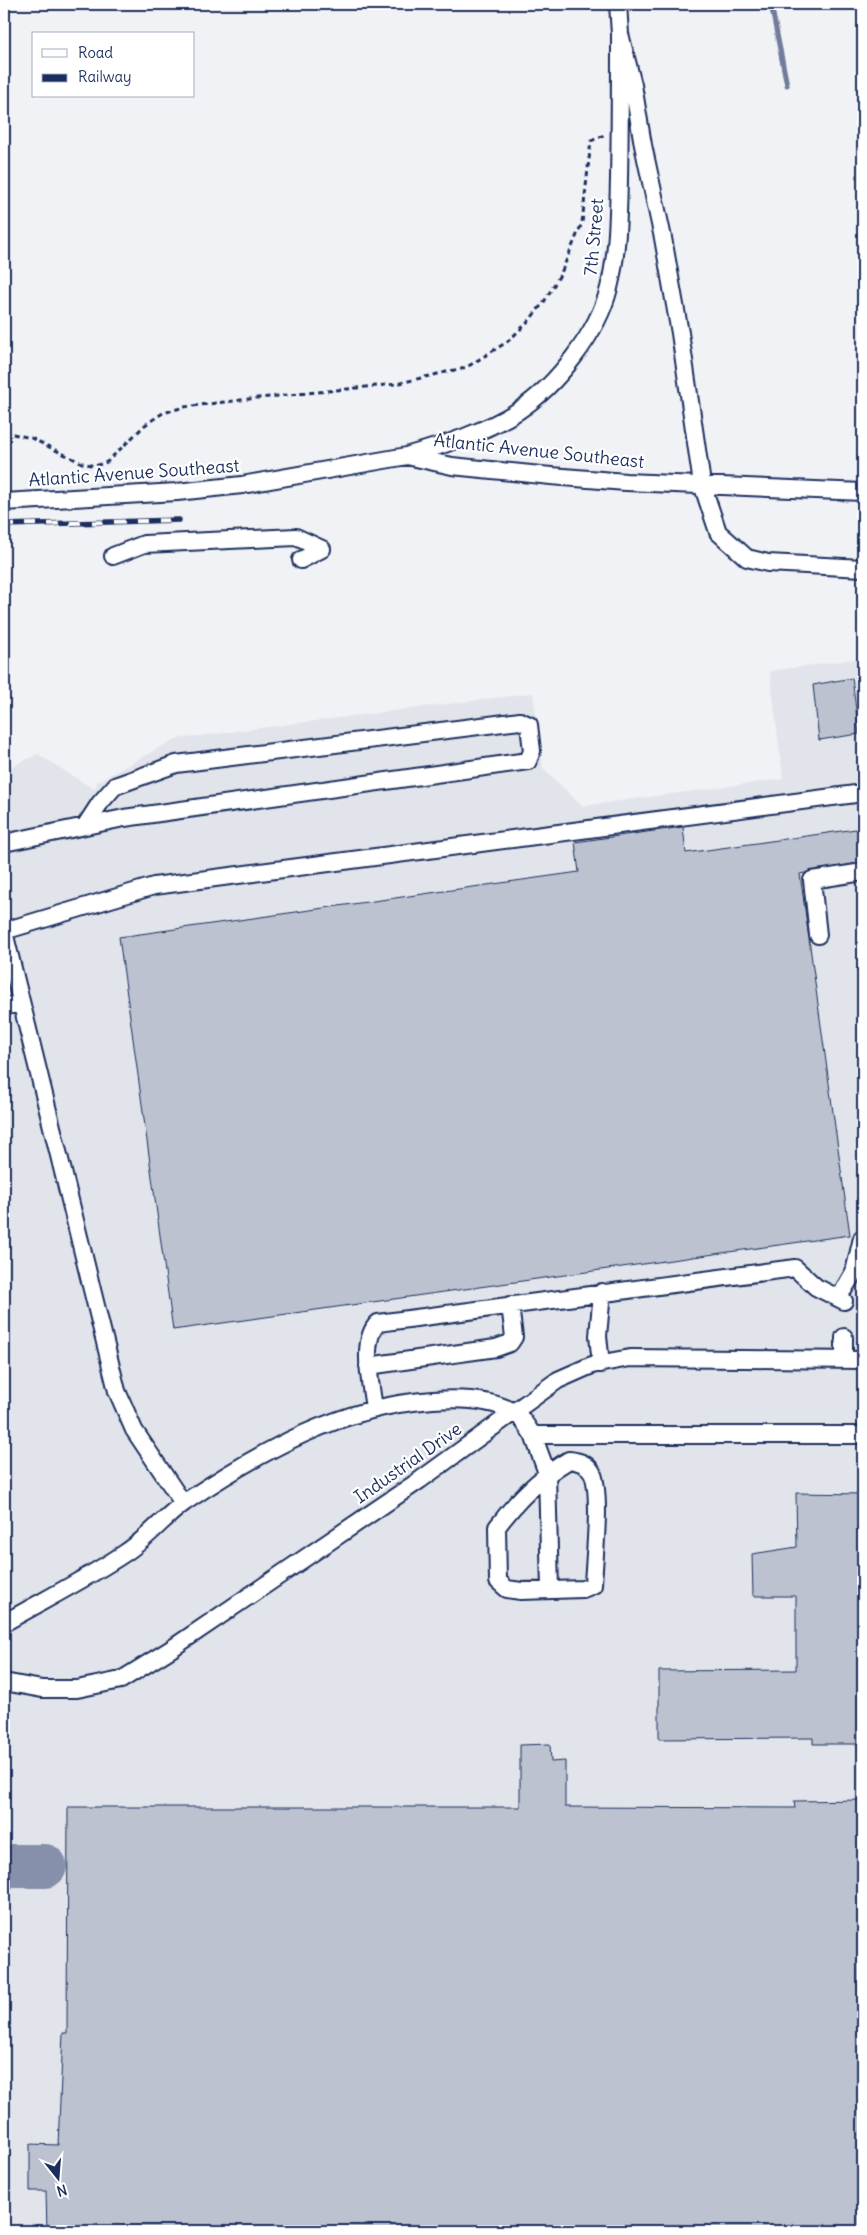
<svg xmlns="http://www.w3.org/2000/svg" width="867" height="2235" viewBox="0 0 867 2235" font-family="Delius,sans-serif">
	<style>
		.built { fill: #e1e4ea }
		.lines { fill: none; stroke-linecap: round; stroke-linejoin: round }
		.stream { stroke: #707c9a; stroke-width: 5 }
		.taxiway { stroke: #8690aa; stroke-width: 44 }
		.building { fill: #bcc2d0; stroke: #1b2f5e }
		.minor-casing { stroke: #1b2f5e; stroke-width: 20 }
		.path { stroke: #1b2f5e; stroke-width: 3; stroke-dasharray: 5 4; stroke-linecap: butt }
		.minor { stroke: #fff; stroke-width: 16 }
		.rail-casing { stroke: #1b2f5e; stroke-width: 5.5 }
		.rail { stroke: #fff; stroke-width: 4; stroke-dasharray: 11; stroke-linecap: butt }
		.labels { text-anchor: middle; stroke-width: 4.5; stroke-linejoin: round; paint-order: stroke }
		.street-label { font-size: 18px; fill: #1b2f5e; stroke: #fff }
	</style>
	<rect width="100%" height="100%" fill="#f1f2f5"/>
	<filter id="ink" filterUnits="userSpaceOnUse"><feTurbulence type="fractalNoise" baseFrequency=".02" numOctaves="2"/><feDisplacementMap in="SourceGraphic" scale="10" xChannelSelector="R" yChannelSelector="G"/><feConvolveMatrix kernelMatrix="1 2 1 2 8 2 1 2 1" color-interpolation-filters="sRGB"/></filter>
	<g filter="url(#ink)">
		<path class="built" d="M863,658V2231H4V770L38,754L95,790L97,782L175,739L533,693L543,768L582,806L783,779L770,671Z"/>
		<g class="lines">
			<path class="stream" d="M771,4L787,85"/>
			<path class="taxiway" d="M4,1866H45"/>
		</g>
		<path class="building" d="M852,678L859,734L819,740L813,685Z
			M683,827L686,853L863,828V862L800,874L850,1235L173,1330L119,937L579,872L575,842Z
			M796,1493L863,1494V1744H813V1738L659,1739V1671L796,1670V1596H753L752,1554L797,1547Z
			M550,1744L551,1762L565,1761V1807L795,1808L794,1801L863,1800V2231H47L46,2191H30V2144L58,2145L63,2033H67L68,1807H520V1745Z"/>
		<g class="lines">
			<g class="minor-casing">
				<path id="minor" d="M620,34L633,85L643,145L663,238L680,333L702,484L718,532L747,558L768,563L863,568
					M409,455C447,444 485,432 518,411C556,386 598,333 609,288C618,252 618,215 619,179C620,130 620,82 620,34L618,4
					M4,502L177,492L242,485L407,456L452,466L551,476L626,482L863,492
					M113,556L144,544L296,537L322,549
					M301,560L322,549
					M4,843L124,818L528,761L532,751L529,725L520,721L176,764L115,786L100,803L85,826
					M4,931L154,886L863,793
					M4,932L117,1391L134,1430L183,1503
					M818,935L812,880L863,872
					M4,1007L21,1002
					M844,1289L854,1272L862,1238
					M844,1337V1360
					M601,1364L598,1336L602,1292
					M368,1366L496,1348L510,1343L514,1337L510,1305
					M374,1408C371,1385 360,1340 378,1323L795,1268L816,1287L844,1301
					M533,1435L547,1473L550,1589
					M569,1460C578,1461 587,1463 592,1472C602,1493 594,1559 593,1585L583,1589L521,1591L507,1589L498,1581L497,1527C517,1500 540,1477 569,1460Z
					M4,1623C44,1600 86,1579 125,1553C147,1539 164,1517 185,1502C261,1451 341,1406 433,1400C459,1398 491,1399 514,1412C522,1416 528,1429 533,1435H863
					M4,1682L42,1689H77L121,1680L171,1649L420,1480L558,1380L592,1365L630,1358L863,1360"/>
			</g>
			<path class="path" d="M4,432L31,438L82,463L95,466L107,462L145,425L163,413L184,407L249,399L396,384L467,367L507,342L528,322L544,302L561,273L582,223L591,141L604,135"/>
			<use href="#minor" class="minor"/>
			<g class="rail-casing">
				<path id="rail" d="M4,525L179,520"/>
			</g>
			<use href="#rail" class="rail"/>
		</g>
	</g>
	<g class="labels">
		<g class="street-label">
			<text transform="translate(594 237) rotate(-85)" y="6">7th Street</text>
			<text transform="translate(539 451) rotate(6)" y="6">Atlantic Avenue Southeast</text>
			<text transform="translate(134 473) rotate(-4)" y="6">Atlantic Avenue Southeast</text>
			<text transform="translate(408 1463) rotate(-35)" y="6">Industrial Drive</text>
		</g>
	</g>
	<rect width="867" height="2235" fill="none" stroke="#fff" stroke-width="20"/>
	<rect x="10" y="10" width="847" height="2215" fill="none" stroke="#1b2f5e" stroke-width="2" filter="url(#ink)"/>
	<rect x="32" y="32" width="162" height="65" fill="#ffffff" stroke="#a4acbf"/>
	<rect x="42" y="49" width="25" height="8" fill="#ffffff" stroke="#a4acbf"/>
	<text x="78" y="58" font-size="15" fill="#1b2f5e">Road</text>
	<rect x="42" y="74" width="25" height="8" fill="#1b2f5e" stroke="#a4acbf"/>
	<text x="78" y="82" font-size="15" fill="#1b2f5e">Railway</text>
	<g transform="translate(58 2178) rotate(163)" stroke="#ffffff" stroke-width="4" paint-order="stroke">
	<path d="M0-4L9 19L0 12L-9 19Z" fill="#1b2f5e"/>
	<text y="-8" font-size="14" font-weight="bold" text-anchor="middle" fill="#1b2f5e">N</text>
	</g>
</svg>
